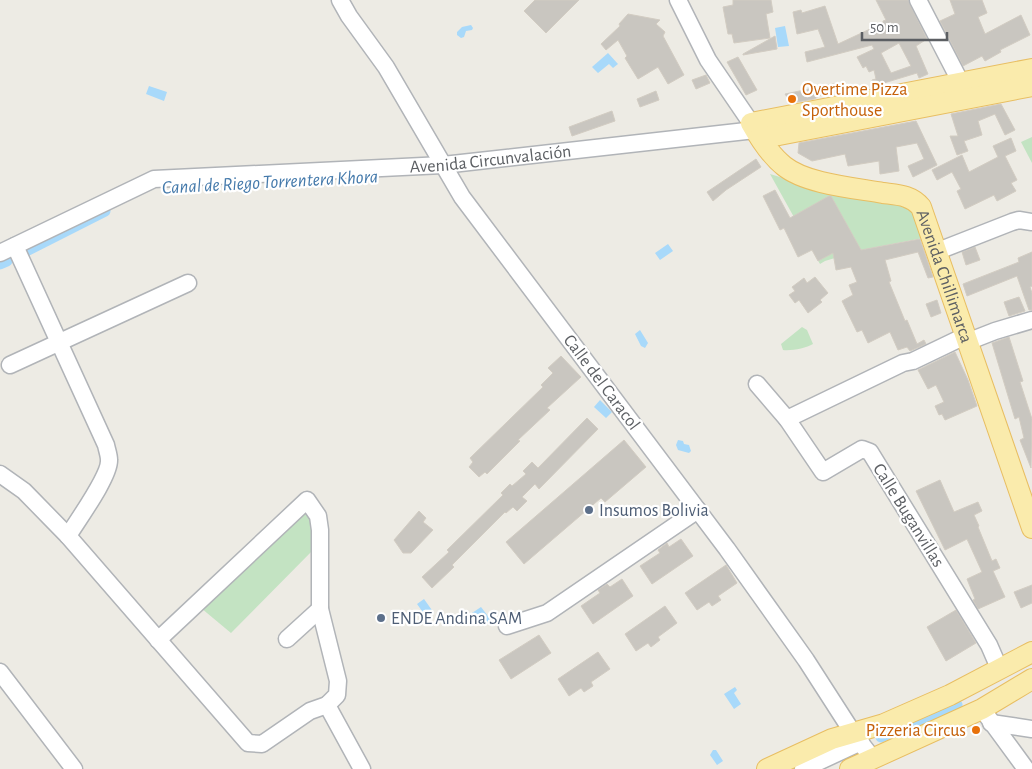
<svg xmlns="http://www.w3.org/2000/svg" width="1032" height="769" viewBox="0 0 1032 769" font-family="'Alegreya Sans',sans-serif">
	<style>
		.green { fill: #c3e3c2 }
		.water { fill: #a8d9fa }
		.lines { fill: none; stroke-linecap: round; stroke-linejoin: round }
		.canal { stroke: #a8d9fa; stroke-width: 11 }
		.building { fill: #c9c6c0; stroke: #d2ccc2; fill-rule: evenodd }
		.minor-casing { stroke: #b1b4b8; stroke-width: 19 }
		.major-casing { stroke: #e8be62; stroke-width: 22 }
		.minor { stroke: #fff; stroke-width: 16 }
		.major { stroke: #faebac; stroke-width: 20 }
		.food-dot { fill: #e8710a; stroke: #fff; stroke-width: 2 }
		.service-dot { fill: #5c6f8a; stroke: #fff; stroke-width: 2 }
		.labels { text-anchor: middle; stroke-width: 4.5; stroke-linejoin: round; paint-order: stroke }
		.food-label { font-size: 18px; fill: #c56008; stroke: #fff; text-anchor: start }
		.street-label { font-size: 18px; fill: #5c5f63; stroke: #fff }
		.service-label { font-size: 18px; fill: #4e5e75; stroke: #fff; text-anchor: start }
		.water-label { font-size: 19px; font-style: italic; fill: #457aab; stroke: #fff }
	</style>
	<rect width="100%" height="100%" fill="#edebe4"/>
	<path class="green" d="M1032,137V163L1021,142Z
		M770,174L849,198L907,205L916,214L923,238L861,250L825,261L820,264Z
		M802,327L807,330L813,344C806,348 792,351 783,350L781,344Z
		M301,514L308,515L313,519L315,548L231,633L201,608Z"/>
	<path class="water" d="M471,25L473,28L472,30L466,31L464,37L461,38L457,35V32L462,27Z
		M785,26L789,46L778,47L775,28Z
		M608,53L618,64L613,68L609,64L598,73L592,67Z
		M149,86L167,92L164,101L146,94Z
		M668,244L673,251L660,260L655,253Z
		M640,330L648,343L645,348L641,346L635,334Z
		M600,400L612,412L606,418L594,407Z
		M678,440L683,441L684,444L689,445L691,451L689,453L678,450L676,445Z
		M424,599L434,613L427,618L417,604Z
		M481,607L491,620L485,625L480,618L473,619L469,615Z
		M735,687L737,690L734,693L741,704L734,709L724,694Z
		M713,750H716L723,761L717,765L710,755Z"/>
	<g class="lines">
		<path class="canal" d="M26,251L105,211
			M0,264L7,261
			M881,737L957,705"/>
	</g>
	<path class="building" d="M535,0H579L546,33L524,11Z
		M733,0H771L773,12L766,14L770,38L734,43L732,34H728L723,7L733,5Z
		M876,0H908L927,39L916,46L928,74L919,78L917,73L874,86L872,80L876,79L874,70L869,72L866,66L863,68L857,57L874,49L872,45L807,62L805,52L825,47L818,29L797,34L793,12L801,10L802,13L825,6L838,44L883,23V21L886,20ZM899,43L911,66L891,73L881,53Z
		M950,0H982L987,13L978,17L985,34L1021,15L1030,35L1000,50L1001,52L985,61L982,56L963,66L940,21L955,14Z
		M628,14L660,20L656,24L665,32L663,36L684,75L668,84L658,67L638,79L625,58L627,56L618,40L606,50L601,44L620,26L619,24Z
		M775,36L777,49L743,55V54Z
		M738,57L757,90L746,95L727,62Z
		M706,75L710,83L696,89L692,80Z
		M838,83L839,86L814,99L791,103L785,94Z
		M656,91L659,100L640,107L637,99Z
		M1001,104L1015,130L1005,135L995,114L978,121L982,135L964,141L968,151L957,155L950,136H958L951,114Z
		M612,111L615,121L572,136L569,127Z
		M916,121L937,165L913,177L908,166L924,159L917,143L896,147L899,171L880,174L879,161L848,166L845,154L812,161L798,153L799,143Z
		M1011,138L1016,151L1005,156L1017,180L1011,183L1016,191L997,201L994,195L965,209L957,191L961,189L952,172L937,180L932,170L962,155L969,172L998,157L993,146Z
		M756,159L761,167L726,190L713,201L707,192Z
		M775,190L790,218L829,196H831L861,250L920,239L933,277L928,278L918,252L885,260L891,281L889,282L905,321L907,320L917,344L924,340L926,344L910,351L907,347L898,350L890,332L868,343L862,330L857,332L842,301L853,295L849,285L857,282L851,267L836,270L833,253L818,261L812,250L798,257L784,228L780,230L763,196Z
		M975,247L980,260L966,265L962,252Z
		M1032,252V286L1030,287L1032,293V310H1029L1017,276L967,296L963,284L1019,262L1018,258Z
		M815,277L828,293L820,300L822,302L808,313L799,300L795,303L789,295L795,291L792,287L804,278L807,283Z
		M1019,297L1025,311L1009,316L1004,302Z
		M937,300L941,313L931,317L926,304Z
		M1009,337L1023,381L1020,382L1032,419L1031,468L1020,440L1024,438L1019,417L1015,419L992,343Z
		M955,352L968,380L977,406L945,420L942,414L939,415L935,406L944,402L936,385L928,389L918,370Z
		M561,356L581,377L547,408L550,410L518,440L520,441L487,474L485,472L479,477L469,467L473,462L470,458L543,387L541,385L553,373L548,368Z
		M587,418L598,429L539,489L535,484L522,497L527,501L517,511L513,507L506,513L505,512L452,565L454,567L432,588L422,577L449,552L447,550L503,495L501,493L510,484L512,486L526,474L523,471L532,462L538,468Z
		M624,440L646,467L605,502L601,498L524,564L506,542Z
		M940,480L954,512L978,502L982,511L974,515L979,526L978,527L992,561L996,559L1000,568L993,571L1005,597L978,609L973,600L975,599L967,579L982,572L967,539L945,550L916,491Z
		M419,511L426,518L423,522L433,530L411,553H403L394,540Z
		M681,539L693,556L652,584L640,566L660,553L658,550L667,543L669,547Z
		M726,565L737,583L718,596L721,600L712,606L709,602L697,610L685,593Z
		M622,579L633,596L593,624L581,606L600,593L598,590L607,584L610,587Z
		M1032,585V603L1021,608L1014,592Z
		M665,606L677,623L658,637L660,640L651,647L648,643L636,651L625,634Z
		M956,610L976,643L946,661L927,627Z
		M539,635L551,653L511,679L499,660Z
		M598,652L610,669L591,682L593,686L584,692L581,688L569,696L558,679Z"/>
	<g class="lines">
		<g class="minor-casing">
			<g id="minor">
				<path d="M340,0L349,16L386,67L462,197L727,549L806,660L853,733L873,759"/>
				<path d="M678,0L708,60L751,123"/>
				<path d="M918,0L961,83"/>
				<path d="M15,246L106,445C107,450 109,455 109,460C110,476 77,521 68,536"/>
				<path d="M938,251L1012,222L1019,220L1032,222"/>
				<path id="s1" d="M0,253L154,179L443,165L755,130"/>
				<path d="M967,342L995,331L1032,320"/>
				<path d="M10,365L188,283"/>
				<path d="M757,384L787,419L823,472L862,449L870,452L989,645L999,668"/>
				<path d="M787,419L903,363L913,361L965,336"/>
				<path d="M0,474L24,491L68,536L248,743L262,744L310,711L327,705"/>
				<path d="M507,626L547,613L698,510"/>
				<path d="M287,639L320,609"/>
				<path d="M158,640L307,500L318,516L320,530V609L338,681L337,695L327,705"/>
				<path d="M0,672L74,769"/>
				<path d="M327,705L362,769"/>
				<path d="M982,709L1026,769"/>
				<path d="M991,723L1032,729"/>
				<path d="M803,769L861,742"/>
			</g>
		</g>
		<g class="major-casing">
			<g id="major">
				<path id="s2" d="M1032,69L751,123C760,139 770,155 784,166C806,184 855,188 883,193C898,195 911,195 921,207L1032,528"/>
				<path d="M760,137L779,135L1032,86"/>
				<path d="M767,769L832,739L884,724L950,695L1032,652"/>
				<path d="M850,769L982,709L1032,679"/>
			</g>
		</g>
		<use href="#minor" class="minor"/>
		<use href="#major" class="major"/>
	</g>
	<g class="food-dot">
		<circle cx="792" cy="99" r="5"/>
		<circle cx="976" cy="730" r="5"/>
	</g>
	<g class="service-dot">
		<circle cx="589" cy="510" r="5"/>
		<circle cx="381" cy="618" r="5"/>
	</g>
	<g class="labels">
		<g class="food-label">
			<text x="802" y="95">Overtime Pizza<tspan x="802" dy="21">Sporthouse</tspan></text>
			<text x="966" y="736" text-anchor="end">Pizzeria Circus</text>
		</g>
		<g class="street-label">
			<text dy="6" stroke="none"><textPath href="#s1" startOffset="508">Avenida Circunvalación</textPath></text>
			<text dy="6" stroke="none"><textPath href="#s2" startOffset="559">Avenida Chillimarca</textPath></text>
			<text transform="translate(602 382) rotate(53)" y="6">Calle del Caracol</text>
			<text transform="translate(909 515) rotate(58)" y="6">Calle Buganvillas</text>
		</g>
		<g class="service-label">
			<text x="599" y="516">Insumos Bolivia</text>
			<text x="391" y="624">ENDE Andina SAM</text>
		</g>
		<g class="water-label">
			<text transform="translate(270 181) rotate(-3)" y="7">Canal de Riego Torrentera Khora</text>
		</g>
	</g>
	<path d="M862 32v8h85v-8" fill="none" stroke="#5c5f63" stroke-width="2.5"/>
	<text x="870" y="32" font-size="15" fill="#5c5f63" stroke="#ffffff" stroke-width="4" paint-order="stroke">50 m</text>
</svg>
